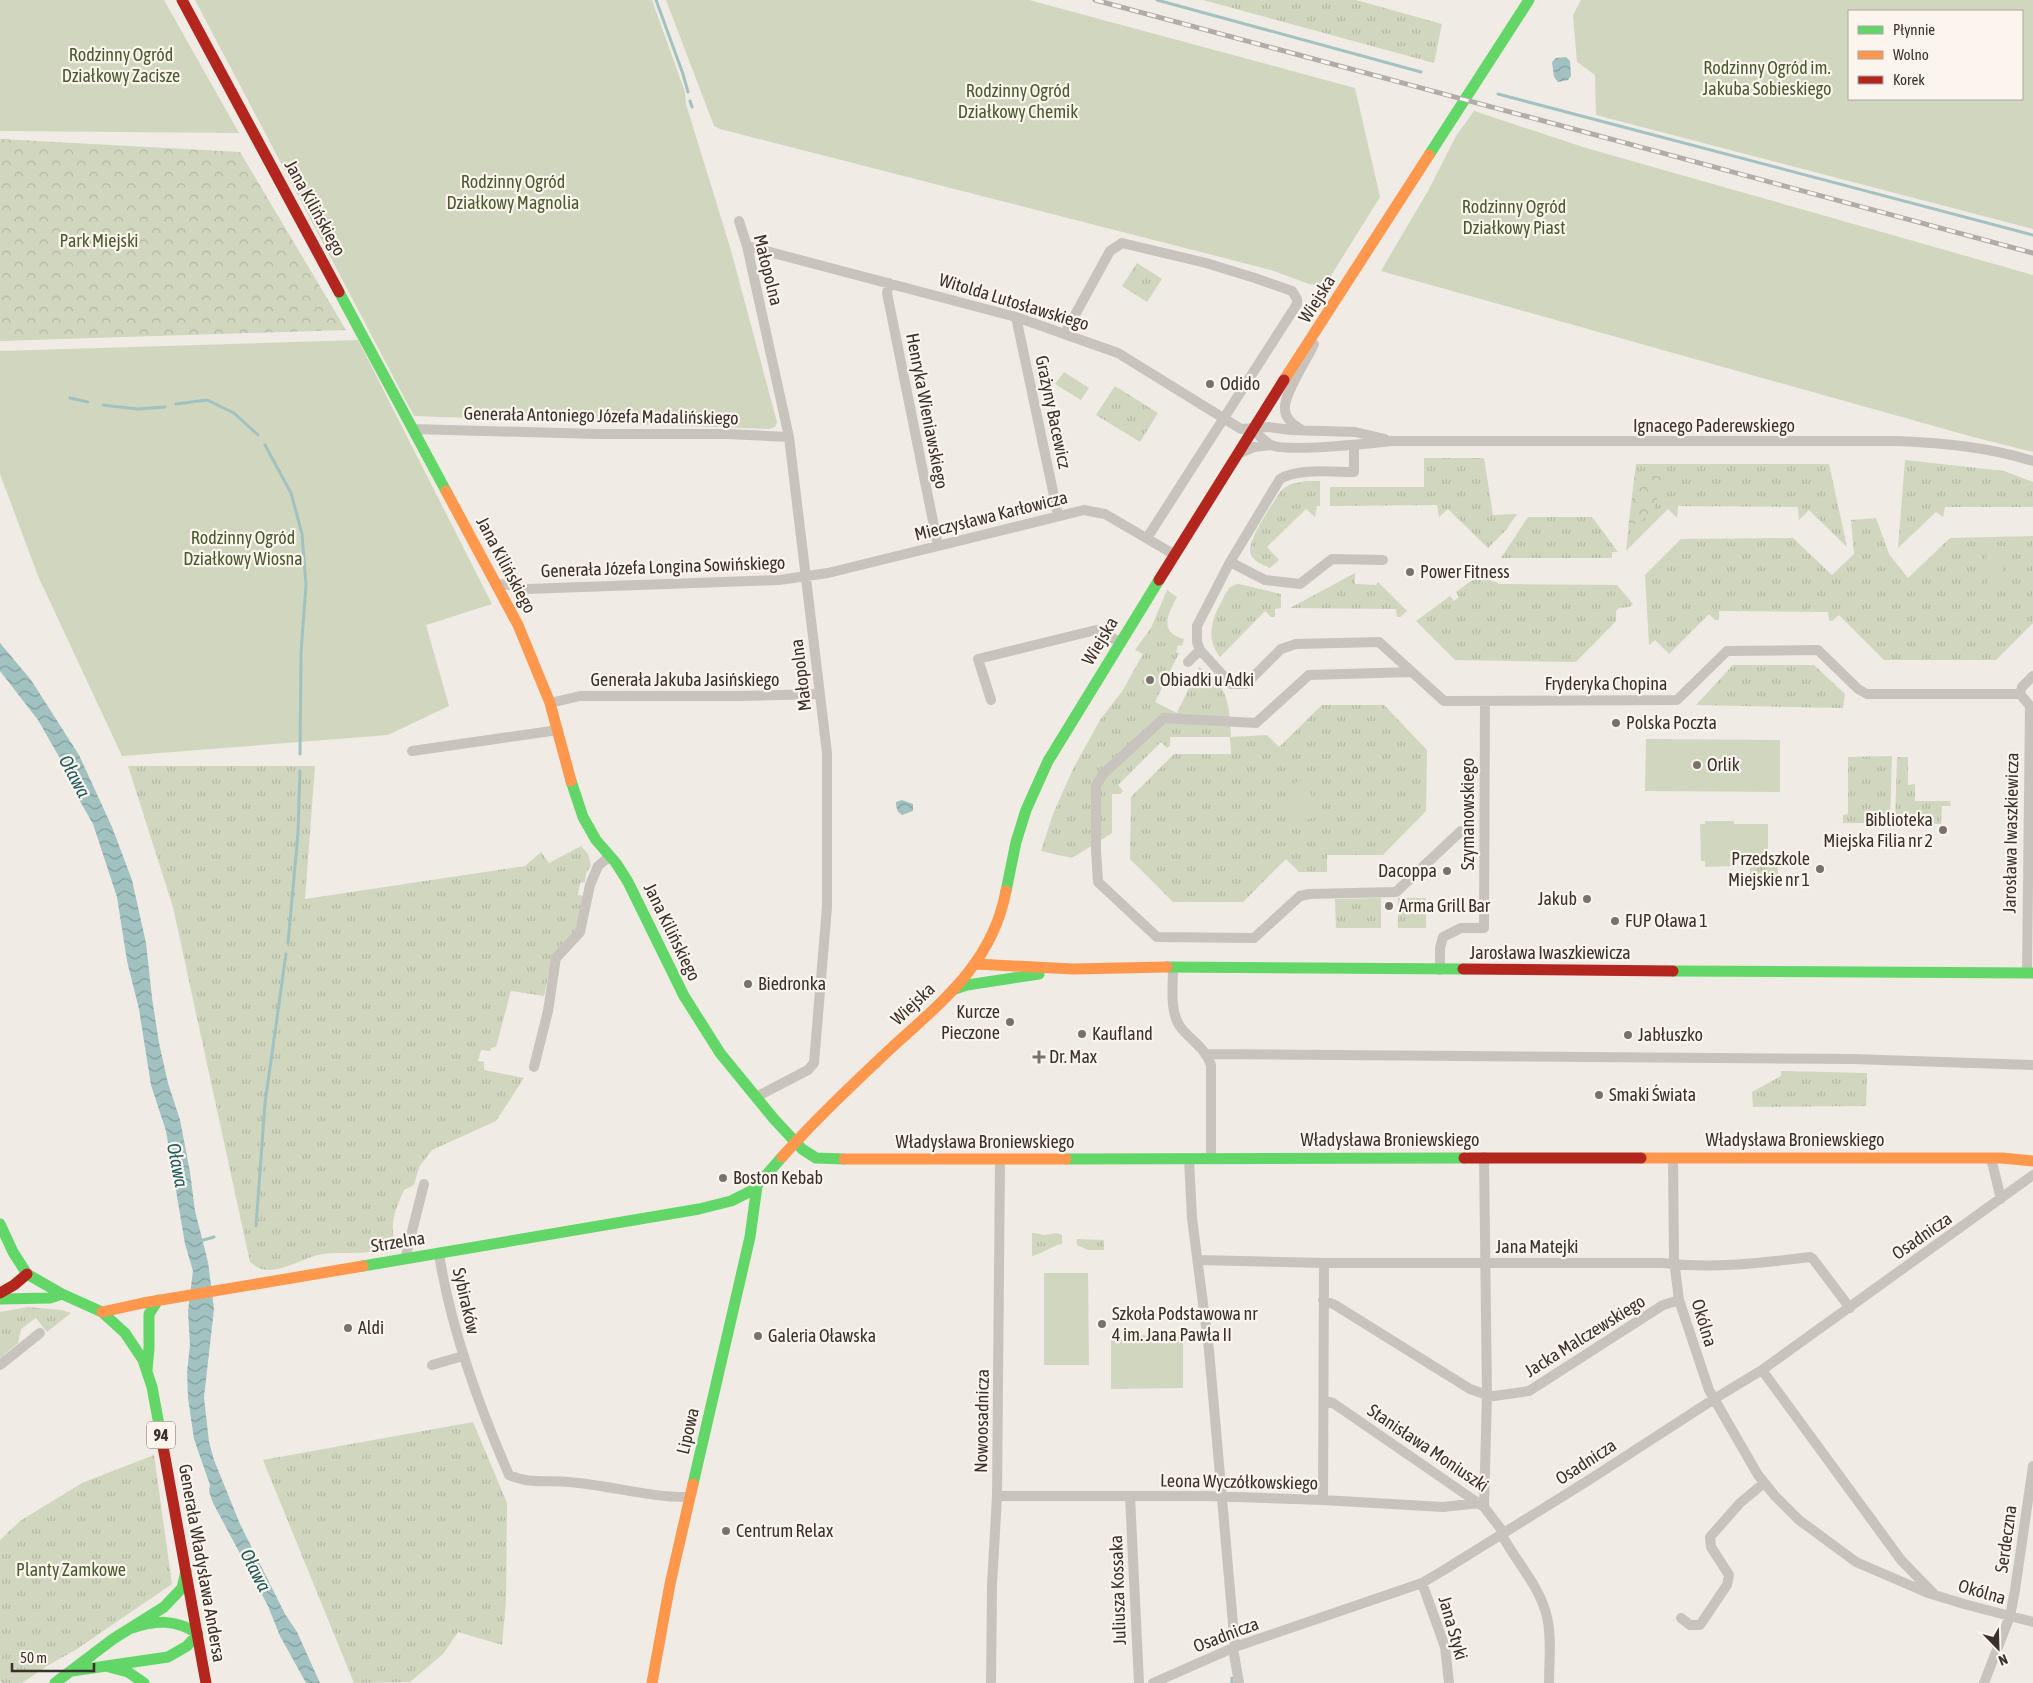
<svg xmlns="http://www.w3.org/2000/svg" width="2033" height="1683" viewBox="0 0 2033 1683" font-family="'Asap Condensed',sans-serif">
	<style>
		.grass { fill: url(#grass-tufts) }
		.forest { fill: url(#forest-crowns) }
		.garden { fill: #d1d6bf; fill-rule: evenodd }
		.water { fill: url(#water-waves) }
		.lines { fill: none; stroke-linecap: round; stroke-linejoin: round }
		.stream { stroke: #a1c2c1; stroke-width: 3 }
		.street { stroke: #c9c3be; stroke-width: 10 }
		.fast { stroke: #63d668; stroke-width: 11 }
		.slow { stroke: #ff974d; stroke-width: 11 }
		.jam { stroke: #b3261e; stroke-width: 11 }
		.rail-casing { stroke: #b1aca8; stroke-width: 5 }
		.rail { stroke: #fbf5ee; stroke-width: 3; stroke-dasharray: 9; stroke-linecap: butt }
		.poi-dot { fill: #7a716c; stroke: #fbf5ee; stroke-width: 2 }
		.labels { text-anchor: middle; stroke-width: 4.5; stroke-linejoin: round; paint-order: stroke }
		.shield { fill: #fbf5ee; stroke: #756b66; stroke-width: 1 }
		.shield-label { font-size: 16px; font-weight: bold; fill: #3b302b }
		.park-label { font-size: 18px; fill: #4a5a2e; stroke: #fbf5ee }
		.street-label { font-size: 18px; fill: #3b302b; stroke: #fbf5ee }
		.poi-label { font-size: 18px; fill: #3b302b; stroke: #fbf5ee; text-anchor: start }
		.water-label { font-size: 19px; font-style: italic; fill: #1f5a5e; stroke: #fbf5ee }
	</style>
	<defs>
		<pattern id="grass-tufts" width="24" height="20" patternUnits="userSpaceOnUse" patternTransform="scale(1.25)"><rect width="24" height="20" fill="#d1d6bf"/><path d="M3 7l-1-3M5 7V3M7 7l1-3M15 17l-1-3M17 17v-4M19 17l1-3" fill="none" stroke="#b4b8a4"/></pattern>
		<pattern id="forest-crowns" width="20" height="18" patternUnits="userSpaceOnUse" patternTransform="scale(1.25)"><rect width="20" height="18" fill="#d1d6bf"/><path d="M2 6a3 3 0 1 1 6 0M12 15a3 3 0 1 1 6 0" fill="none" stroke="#b4b8a4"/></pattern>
		<pattern id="water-waves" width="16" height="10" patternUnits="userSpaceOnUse" patternTransform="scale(1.25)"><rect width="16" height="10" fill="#a1c2c1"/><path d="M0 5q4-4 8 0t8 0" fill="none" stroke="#849e9d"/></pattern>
	</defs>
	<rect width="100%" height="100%" fill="#f0ebe5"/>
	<path class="grass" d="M1203,0H1356L1442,24L1434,63Z
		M1137,263L1162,279L1147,302L1122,286Z
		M1115,386L1158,413L1140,442L1096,415Z
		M1424,458H1484L1493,515L1517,514L1506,530L1488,548L1448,509L1439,517L1437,505L1330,506V487H1424Z
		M1905,460L2004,471L2033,482V507H1945L1943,517L1936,512L1898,548Z
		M1636,464H1829L1847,547L1809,510L1799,520L1798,507L1678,506L1677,518L1668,509L1626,551Z
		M1306,481H1320V506H1317L1315,517L1306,509L1267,547L1279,560L1270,568C1263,565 1255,562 1251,555C1245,542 1273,504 1280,492C1287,484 1295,483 1306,481Z
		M1528,517H1592L1618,552H1612V558H1501Z
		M1876,518L1889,554L1908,578L1950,538L2033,536V623L1996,660H1884L1839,615L1832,621L1829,620L1828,612L1719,611V620H1715L1709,614L1669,654L1655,640L1649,645L1645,575L1681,539L1793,538L1832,575L1854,554L1851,520Z
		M1355,573V584L1376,585L1378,582L1407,611L1400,617H1397L1396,609L1290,608Z
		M1479,575L1500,584L1617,585L1633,604L1629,607L1619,608L1616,611V621L1576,662L1455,660L1416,621L1450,596L1454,601L1459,597L1456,592Z
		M1239,584L1281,594V608L1275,609V617H1271L1265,611L1220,657C1205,638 1212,618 1223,599C1227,591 1229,585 1239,584Z
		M1167,590L1177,597C1168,614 1158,632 1184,639L1182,646L1178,645L1176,652L1179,653L1155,702L1177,713L1199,667C1229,685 1229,705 1231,737L1267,735L1279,747L1322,705H1384L1427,750L1426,811L1383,855H1327V872H1299L1286,859L1243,902H1173L1130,859L1131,797L1174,754H1231L1230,737H1170V746L1167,748L1161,742L1118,785L1123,791L1120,794H1112V833L1072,858L1041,851L1053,814L1073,769L1100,720L1123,690L1143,654L1135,650L1151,628Z
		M1733,665H1814L1845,694L1843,708L1696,705Z
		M1892,756L1890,823H1843V815L1848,814V757Z
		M1897,757H1908V785L1915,784V801H1950L1951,806H1942L1941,824H1895Z
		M128,766H315L305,899L525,866L541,852L549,863L581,846L588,854L591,866L586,873L585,882L580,883L578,895L584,896L575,934L561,945L552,957L544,996L511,991L496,1047L491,1048L490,1051L481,1050L478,1061L484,1062V1070L524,1078L496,1121L432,1150L419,1167L414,1185L404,1190C396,1209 389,1221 395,1243C381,1257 343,1251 323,1254C304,1257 287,1270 267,1270C260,1270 255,1266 250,1262L173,907Z
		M1777,856L1778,875H1750V864C1761,862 1768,867 1777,856Z
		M1381,898V928H1336L1335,899Z
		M1398,898H1426V928H1398Z
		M1781,1071L1867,1073L1866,1106L1753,1107L1752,1092L1781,1076Z
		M1032,1233C1037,1233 1042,1235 1045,1235C1052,1234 1055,1232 1062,1235V1244C1050,1246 1043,1254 1032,1256Z
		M1077,1239L1104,1240V1250H1088L1077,1245Z
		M28,1307L62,1310L71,1313L47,1332L36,1318L21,1329L18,1343L0,1358V1312Z
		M473,1422L507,1503L506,1600L502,1645L458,1632L443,1654L410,1682L354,1683L263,1460Z
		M154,1455L172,1584L77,1649L47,1666L22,1683H2L0,1681V1540L20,1521L82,1483Z"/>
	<path class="forest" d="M0,139L240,152L346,330L0,341Z
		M1635,473L1665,477L1652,513L1628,529Z"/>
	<path class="garden" d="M0,0H164L239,133L0,131Z
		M195,0H652L685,92L686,104L730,247L777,422L775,427L769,429L414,416Z
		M666,0H1029L1355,88L1380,197L1327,282L1315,285L1309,284L1271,270L720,129L714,126Z
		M1581,0H2033V229L1596,115L1595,75L1577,62L1573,15ZM1849,11H2022V99H1849Z
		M1474,111L1586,148L2033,275V452L1973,437L1381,271L1429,189L1456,136Z
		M358,340L492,604L426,625L449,706L388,735L122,756L38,576L0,474V351Z
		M1064,372L1089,388L1081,400L1055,384Z
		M2002,546L2003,587H1987L1986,547Z
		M1646,739L1780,740V792L1645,791Z
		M1305,779L1319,815L1299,823L1284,787Z
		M1705,821H1734V824H1768V861H1734V866L1705,867V861H1701L1700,824H1705Z
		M1044,1273H1088L1089,1365H1044Z
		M1183,1335V1388L1111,1389V1336Z"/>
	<path class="water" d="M1566,57L1570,61L1571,76L1568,80L1558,82L1554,77L1552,62L1556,58Z
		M0,643L31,680L79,755L112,827L132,880L146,943L152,998L159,1043L168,1083L180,1120L190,1172L195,1211L208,1262L214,1309L204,1397L209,1442L214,1460L240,1524L285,1614L297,1632L320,1683H306L280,1636L268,1606L213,1503L209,1491L210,1485L194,1439L188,1398L187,1372L190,1345L188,1311L193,1271L185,1244L166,1131L151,1085L139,1009L127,961L117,897L93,824L64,773L65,767L38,720L0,671Z
		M902,800L913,804V811L902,815C897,812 896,807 896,802Z"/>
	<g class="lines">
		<path class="stream" d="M656,0L683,74L688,92
			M1157,0L1421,72
			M1498,94L2033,235
			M690,101L692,107
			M70,398L88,402
			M176,404L207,400L234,413L258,435
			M103,405L137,409L165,407
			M265,445L291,493L302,534L306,585L301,653L300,754
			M288,943L298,833L300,771
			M256,1226L265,1103L286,954
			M200,1241L214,1237
			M1232,1678V1683"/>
		<path class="street" d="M739,221L747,246L789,437L827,753V907L814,1063L808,1070L756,1097
			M747,246L1016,317L1118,353L1241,429L1268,427L1291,430L1355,432L1385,439
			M889,283L887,293L938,546
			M1016,317L1058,515
			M1065,333L1110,251L1122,243L1206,263L1255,278L1292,291L1297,299V304L1147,538
			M413,429L597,434H727L789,437
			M1253,429C1258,435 1264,441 1271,445C1286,453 1372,443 1392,441H1897C1944,443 1988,447 2033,461
			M1302,430C1294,425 1285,419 1285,409C1283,395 1307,360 1314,344
			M1354,446V472C1333,472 1298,468 1280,479L1230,562L1197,626V642L1200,650L1231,684H1246L1281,649L1296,644L1379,642L1444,701L1677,700L1727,651L1818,650L1858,689L1867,694H2020
			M1238,454L1254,447L1271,445
			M1230,562L1265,580L1300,584L1332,559L1383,560
			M496,584L510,585L527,589L779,580L828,573L1084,510L1105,514L1175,555
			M1188,662L1200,650
			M1412,672L1309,675L1256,723L1164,718L1103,774L1096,786V850L1098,882L1157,937L1254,938L1300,896L1309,894L1396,892L1461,831
			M2020,694L2030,706L2027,973
			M2020,694L2022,687L2033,676
			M991,700L978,659L1096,630L1120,642
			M550,703L580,696H739L820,694
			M412,751L558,730
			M1173,968C1173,987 1169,1014 1182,1029C1193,1042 1205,1048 1211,1065V1158
			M1440,970V948L1443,937L1461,928H1484L1485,701
			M1207,1054L1852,1059L2033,1065
			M534,1067L548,1011L556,958L580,932L590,885L598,866L610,856
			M1484,1157L1487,1395L1484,1507
			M1673,1158L1674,1260L1679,1300L1709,1390L1758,1475L1775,1496L1799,1520L1856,1562L1928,1593L1964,1604L2010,1616L1984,1683
			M1991,1158L2001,1199
			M1189,1159L1192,1218L1209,1350L1235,1647
			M439,1254C451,1330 478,1404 509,1475C528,1484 548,1480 569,1482C609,1485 650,1498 690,1497
			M405,1259L424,1184
			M1198,1260L1324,1263H1663C1710,1269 1763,1263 1810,1257L1813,1259L1850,1308
			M1323,1300L1335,1305L1470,1389L1487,1395L1494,1396L1529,1391L1663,1305L1679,1300
			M0,1365L40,1333
			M432,1365L463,1356
			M1762,1370L1901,1560L1933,1593
			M1324,1401L1333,1403L1484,1507L1504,1533
			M2033,1466L2015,1590L2010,1616L2033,1622
			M997,1496H1207L1323,1500L1443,1507L1479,1503
			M1130,1496L1139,1683
			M1323,1500L1324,1263
			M1502,1535C1516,1562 1540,1586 1547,1617C1552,1638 1549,1661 1549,1683
			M1422,1583L1445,1647L1449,1683
			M1681,1618L1690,1625H1700L1727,1585L1729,1575L1711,1547L1710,1537L1740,1503L1764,1483
			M1233,1648L1239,1683
			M991,1683L992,1585L997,1496L1000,1160
			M1153,1683L1235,1647L1422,1583L1444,1570L1589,1480L1714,1399L1762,1370L2033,1175"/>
		<path class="fast" d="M1429,155L1529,0
			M339,292L446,491
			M571,781L583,817L596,840L616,863L628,882L684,996L720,1053L774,1119L802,1149L816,1158L844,1159
			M1006,891L1016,842L1026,810L1048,761L1159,580
			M1167,967L1463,969
			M1673,971L2033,973
			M955,989L967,985L1039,974
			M1066,1159L1464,1158
			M0,1224L13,1252L27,1274L62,1294L102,1312L125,1333L143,1360L152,1387L162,1441
			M363,1266L699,1209L731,1201L753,1190L782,1157
			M0,1299L50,1298L62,1294
			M147,1370L149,1349V1314L158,1300
			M693,1484L750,1237L757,1186
			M109,1667L128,1672L144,1683
			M72,1671L168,1657L187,1646L198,1634C176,1619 156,1620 132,1628
			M55,1683L113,1639L164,1607L182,1588L186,1571"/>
		<path class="slow" d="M1284,380L1429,155
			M446,491L518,625L550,703L571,781
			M976,964L1073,969L1167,967
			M782,1157C815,1120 851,1086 887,1052C940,1003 992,965 1006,891
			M1641,1158H2002L2033,1161
			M844,1159H1066
			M102,1312L143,1303L363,1266
			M652,1683L670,1584L693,1484"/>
		<path class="jam" d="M182,0L339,292
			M1159,580L1284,380
			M1463,969L1673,971
			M1464,1158H1641
			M0,1293L14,1285L27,1274
			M162,1441L206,1683"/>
		<g class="rail-casing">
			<path id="rail" d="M1095,0L2033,253"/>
		</g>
		<use href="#rail" class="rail"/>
	</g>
	<g class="poi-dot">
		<circle cx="1210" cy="384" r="5"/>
		<circle cx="1410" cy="572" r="5"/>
		<circle cx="1150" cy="680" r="5"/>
		<circle cx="1616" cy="723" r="5"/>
		<circle cx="1697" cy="765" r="5"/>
		<circle cx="1943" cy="830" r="5"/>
		<circle cx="1820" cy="869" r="5"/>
		<circle cx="1447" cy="871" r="5"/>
		<circle cx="1587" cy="899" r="5"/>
		<circle cx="1389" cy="906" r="5"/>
		<circle cx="1615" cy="921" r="5"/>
		<circle cx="748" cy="984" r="5"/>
		<circle cx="1010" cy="1022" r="5"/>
		<circle cx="1082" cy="1034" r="5"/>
		<circle cx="1628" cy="1035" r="5"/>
		<path d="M1036.5 1049.5h5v5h5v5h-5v5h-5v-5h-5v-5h5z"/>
		<circle cx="1599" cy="1095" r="5"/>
		<circle cx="723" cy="1178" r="5"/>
		<circle cx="1102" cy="1324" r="5"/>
		<circle cx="348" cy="1328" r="5"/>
		<circle cx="758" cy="1336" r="5"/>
		<circle cx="726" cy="1531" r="5"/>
	</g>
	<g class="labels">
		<rect class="shield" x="147" y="1421.5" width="28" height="27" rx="4"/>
		<g class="shield-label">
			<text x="161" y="1441">94</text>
		</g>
		<g class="park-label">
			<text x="121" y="61">Rodzinny Ogród<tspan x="121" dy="21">Działkowy Zacisze</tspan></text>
			<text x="1767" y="74">Rodzinny Ogród im.<tspan x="1767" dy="21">Jakuba Sobieskiego</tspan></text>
			<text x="1018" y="97">Rodzinny Ogród<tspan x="1018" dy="21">Działkowy Chemik</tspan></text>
			<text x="513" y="188">Rodzinny Ogród<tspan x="513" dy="21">Działkowy Magnolia</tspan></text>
			<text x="1514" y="213">Rodzinny Ogród<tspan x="1514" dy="21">Działkowy Piast</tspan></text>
			<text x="99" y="247">Park Miejski</text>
			<text x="243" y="544">Rodzinny Ogród<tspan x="243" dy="21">Działkowy Wiosna</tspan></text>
			<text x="71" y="1576">Planty Zamkowe</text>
		</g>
		<g class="street-label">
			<text transform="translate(315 208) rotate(61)" y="6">Jana Kilińskiego</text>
			<text transform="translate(768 270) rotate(76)" y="6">Małopolna</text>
			<text transform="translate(1317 299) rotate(-58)" y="6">Wiejska</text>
			<text transform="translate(1014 302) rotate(17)" y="6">Witolda Lutosławskiego</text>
			<text transform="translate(927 411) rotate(79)" y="6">Henryka Wieniawskiego</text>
			<text transform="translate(1053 412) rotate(78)" y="6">Grażyny Bacewicz</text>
			<text transform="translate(601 416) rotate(1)" y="6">Generała Antoniego Józefa Madalińskiego</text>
			<text x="1714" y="432">Ignacego Paderewskiego</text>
			<text transform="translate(991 516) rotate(-14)" y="6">Mieczysława Karłowicza</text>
			<text transform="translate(506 565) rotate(62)" y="6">Jana Kilińskiego</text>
			<text transform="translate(663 567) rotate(-2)" y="6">Generała Józefa Longina Sowińskiego</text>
			<text transform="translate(1100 641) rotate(-59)" y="6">Wiejska</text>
			<text transform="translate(801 675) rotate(-97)" y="6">Małopolna</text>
			<text x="685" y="686">Generała Jakuba Jasińskiego</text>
			<text x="1606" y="690">Fryderyka Chopina</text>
			<text transform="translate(1468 814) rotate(-90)" y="6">Szymanowskiego</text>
			<text transform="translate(2011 833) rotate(-89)" y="6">Jarosława Iwaszkiewicza</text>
			<text transform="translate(672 932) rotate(64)" y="6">Jana Kilińskiego</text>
			<text x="1550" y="959">Jarosława Iwaszkiewicza</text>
			<text transform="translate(913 1004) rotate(-43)" y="6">Wiejska</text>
			<text x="1390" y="1146">Władysława Broniewskiego</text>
			<text x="1795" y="1146">Władysława Broniewskiego</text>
			<text x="985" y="1148">Władysława Broniewskiego</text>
			<text transform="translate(1922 1236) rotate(-35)" y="6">Osadnicza</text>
			<text transform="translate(398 1242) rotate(-9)" y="6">Strzelna</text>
			<text x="1537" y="1253">Jana Matejki</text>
			<text transform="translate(466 1301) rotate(77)" y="6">Sybiraków</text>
			<text transform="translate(1704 1323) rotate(73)" y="6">Okólna</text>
			<text transform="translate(1585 1336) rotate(-32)" y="6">Jacka Malczewskiego</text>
			<text transform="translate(982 1421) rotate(-89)" y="6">Nowoosadnicza</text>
			<text transform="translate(688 1431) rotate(-77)" y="6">Lipowa</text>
			<text transform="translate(1428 1448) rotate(34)" y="6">Stanisława Moniuszki</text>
			<text transform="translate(1586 1462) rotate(-33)" y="6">Osadnicza</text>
			<text transform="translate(1239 1482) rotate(1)" y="6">Leona Wyczółkowskiego</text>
			<text transform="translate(2006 1539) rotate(-82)" y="6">Serdeczna</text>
			<text transform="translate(202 1563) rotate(80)" y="6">Generała Władysława Andersa</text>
			<text transform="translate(1118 1590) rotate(-92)" y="6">Juliusza Kossaka</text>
			<text transform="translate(1982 1592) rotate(16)" y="6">Okólna</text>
			<text transform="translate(1453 1628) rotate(74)" y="6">Jana Styki</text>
			<text transform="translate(1226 1635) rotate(-21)" y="6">Osadnicza</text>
		</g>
		<g class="poi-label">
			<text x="1220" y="390">Odido</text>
			<text x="1420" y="578">Power Fitness</text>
			<text x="1160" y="686">Obiadki u Adki</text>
			<text x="1626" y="729">Polska Poczta</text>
			<text x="1707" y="771">Orlik</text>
			<text x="1933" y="826" text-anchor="end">Biblioteka<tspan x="1933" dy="21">Miejska Filia nr 2</tspan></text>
			<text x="1810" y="865" text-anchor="end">Przedszkole<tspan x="1810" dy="21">Miejskie nr 1</tspan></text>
			<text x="1437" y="877" text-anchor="end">Dacoppa</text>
			<text x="1577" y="905" text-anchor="end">Jakub</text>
			<text x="1399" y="912">Arma Grill Bar</text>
			<text x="1625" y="927">FUP Oława 1</text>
			<text x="758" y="990">Biedronka</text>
			<text x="1000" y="1018" text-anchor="end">Kurcze<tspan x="1000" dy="21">Pieczone</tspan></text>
			<text x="1092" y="1040">Kaufland</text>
			<text x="1638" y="1041">Jabłuszko</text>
			<text x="1049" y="1063">Dr. Max</text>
			<text x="1609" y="1101">Smaki Świata</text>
			<text x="733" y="1184">Boston Kebab</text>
			<text x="1112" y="1320">Szkoła Podstawowa nr<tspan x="1112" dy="21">4 im. Jana Pawła II</tspan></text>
			<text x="358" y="1334">Aldi</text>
			<text x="768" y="1342">Galeria Oławska</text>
			<text x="736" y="1537">Centrum Relax</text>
		</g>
		<g class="water-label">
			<text transform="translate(75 776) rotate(62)" y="7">Oława</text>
			<text transform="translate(178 1165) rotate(79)" y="7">Oława</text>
			<text transform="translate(256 1570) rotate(63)" y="7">Oława</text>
		</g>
	</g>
	<rect x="1848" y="10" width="175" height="90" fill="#fbf5ee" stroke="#aea6a0"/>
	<rect x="1858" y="26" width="25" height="8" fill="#63d668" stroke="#aea6a0"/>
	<text x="1893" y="35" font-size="15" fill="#3b302b">Płynnie</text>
	<rect x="1858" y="51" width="25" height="8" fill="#ff974d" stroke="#aea6a0"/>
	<text x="1893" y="60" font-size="15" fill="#3b302b">Wolno</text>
	<rect x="1858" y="76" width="25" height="8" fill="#b3261e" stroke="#aea6a0"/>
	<text x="1893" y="85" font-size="15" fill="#3b302b">Korek</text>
	<g transform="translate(1998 1648) rotate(157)" stroke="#fbf5ee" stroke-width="4" paint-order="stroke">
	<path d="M0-4L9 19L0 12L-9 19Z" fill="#3b302b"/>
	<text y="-8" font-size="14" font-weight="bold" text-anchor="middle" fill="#3b302b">N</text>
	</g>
	<path d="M12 1663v8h82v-8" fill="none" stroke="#3b302b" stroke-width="2.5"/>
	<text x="20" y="1663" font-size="15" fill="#3b302b" stroke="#fbf5ee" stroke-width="4" paint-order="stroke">50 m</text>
</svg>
